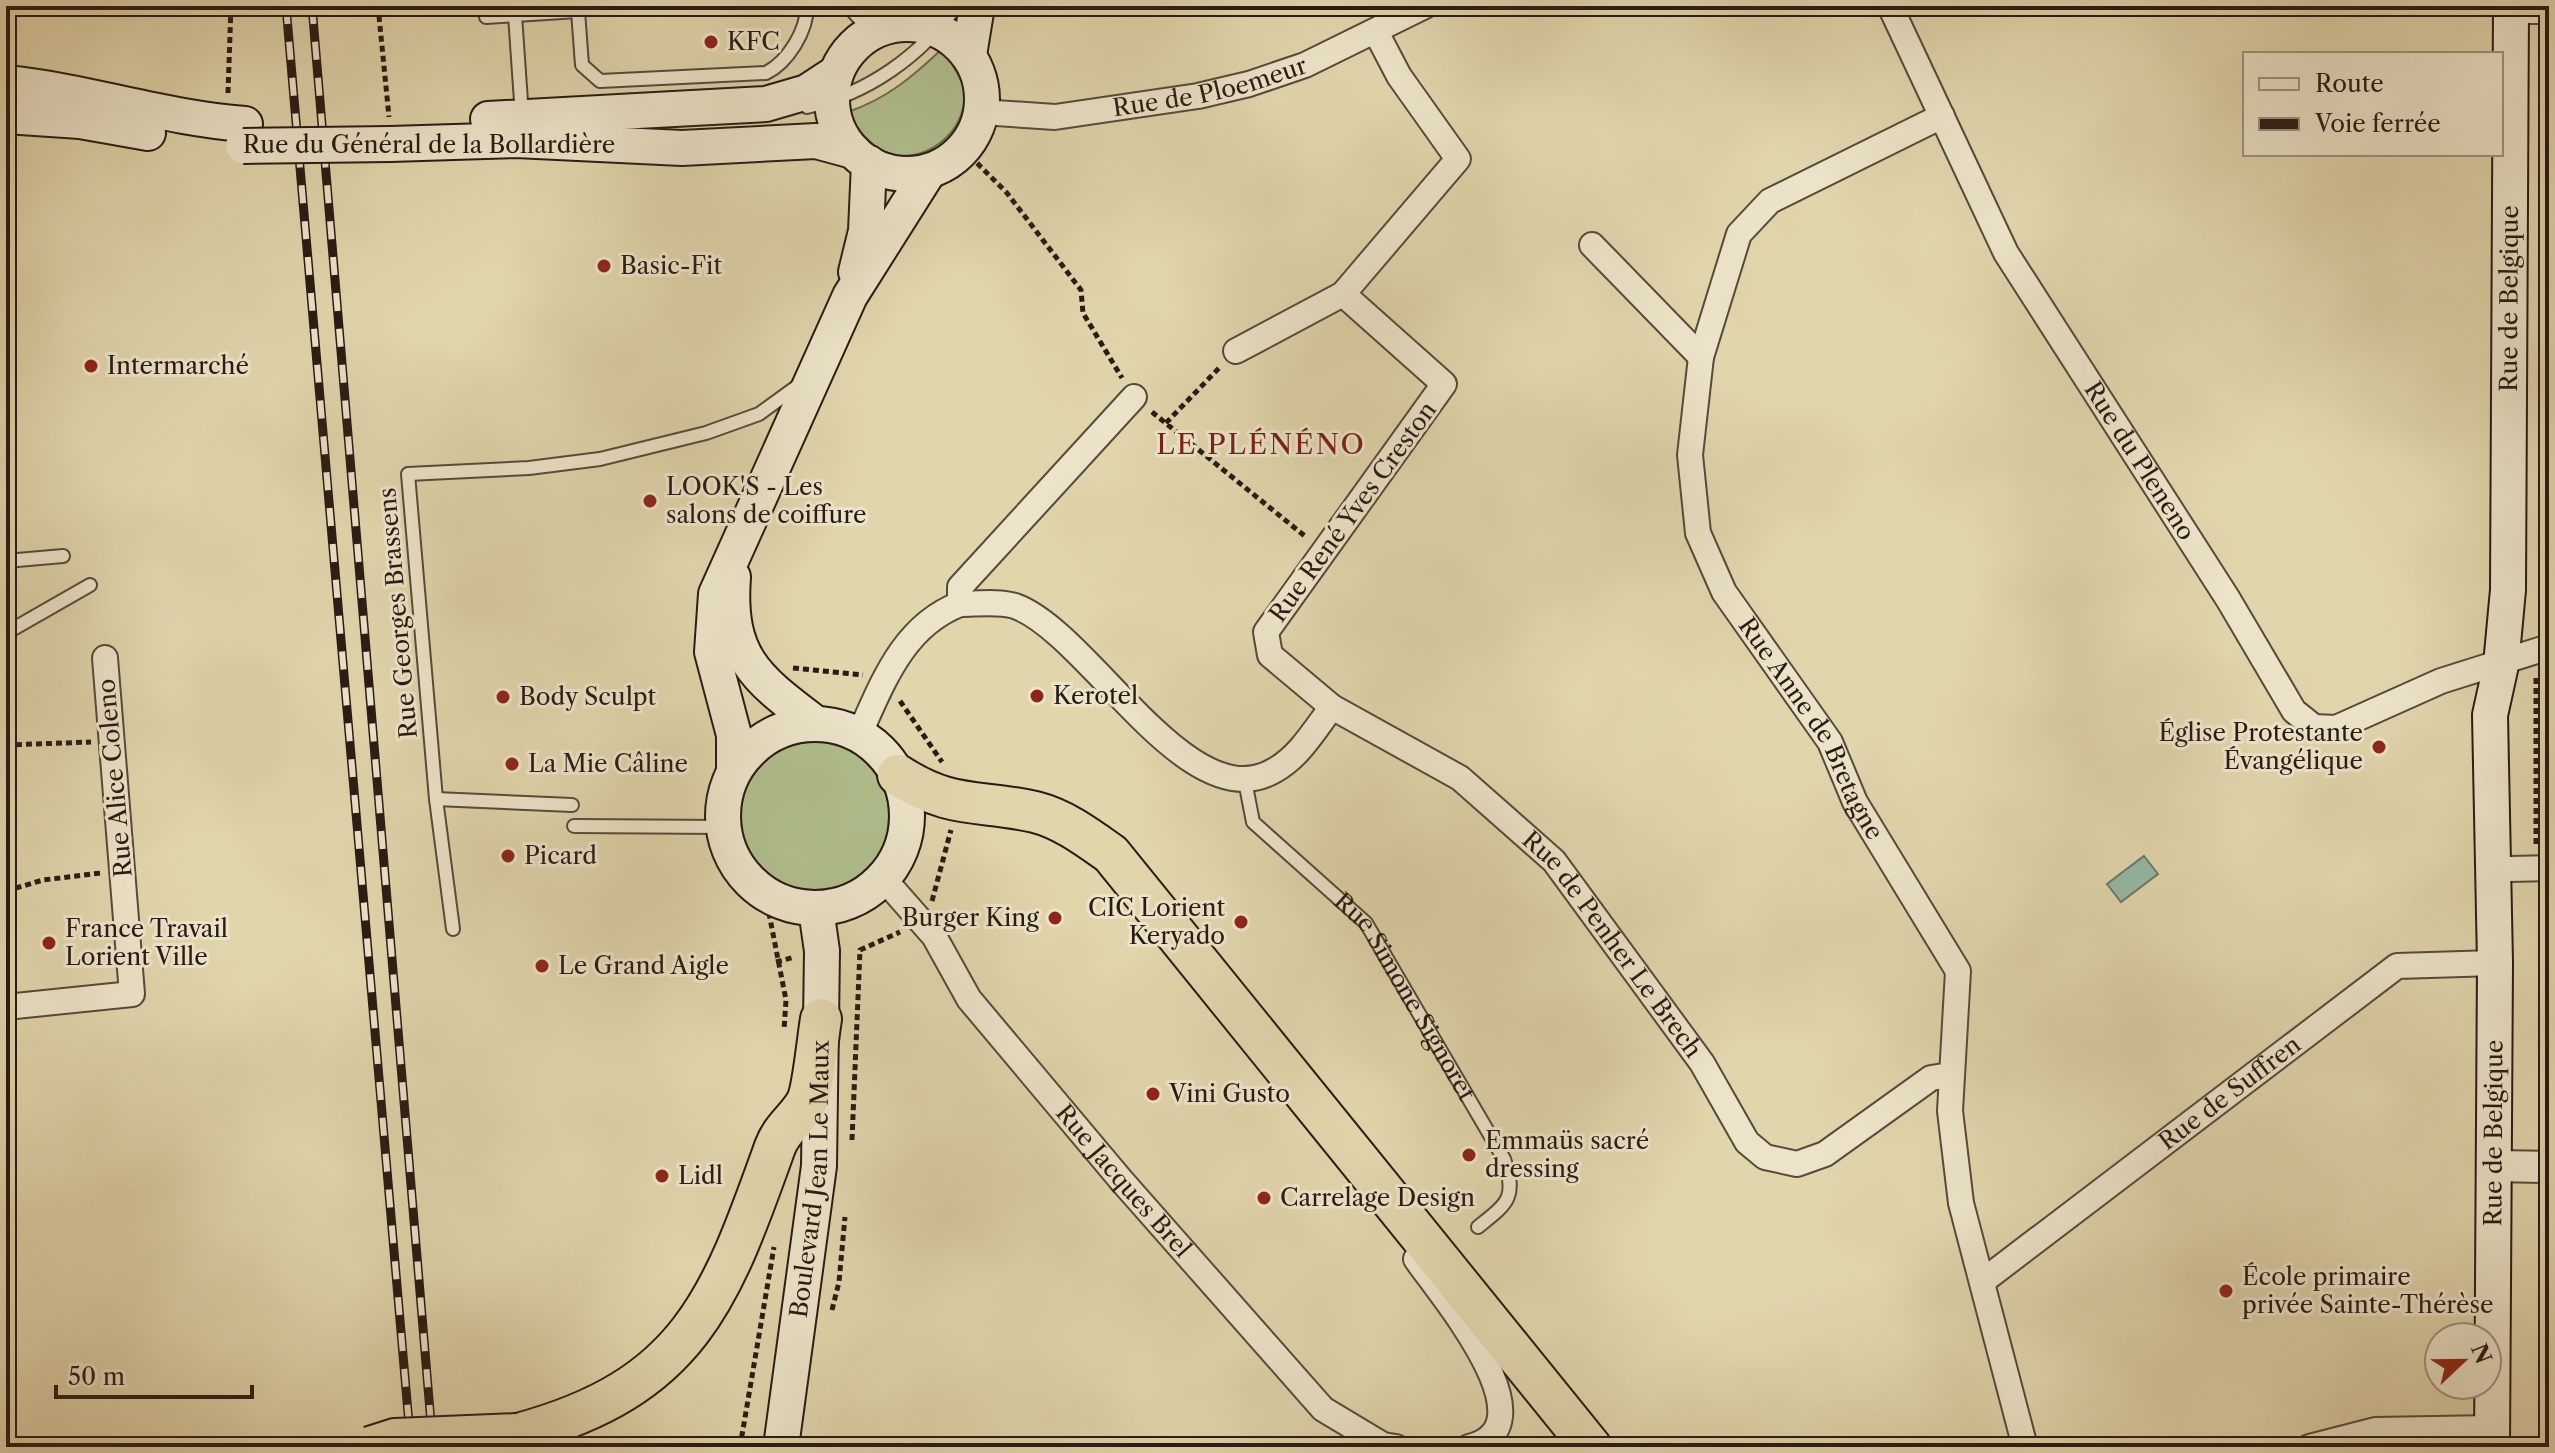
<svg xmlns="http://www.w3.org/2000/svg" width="2555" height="1453" viewBox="0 0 2555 1453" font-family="'Libre Caslon Text',serif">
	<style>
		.green { fill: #afbe8c; stroke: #6c6c50; stroke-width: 2 }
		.water { fill: #95b9a5; stroke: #697a6b; stroke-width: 2 }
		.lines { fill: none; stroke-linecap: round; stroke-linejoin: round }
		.service-casing { stroke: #564a3b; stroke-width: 16 }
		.minor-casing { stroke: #564a3b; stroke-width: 28 }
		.tertiary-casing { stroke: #564a3b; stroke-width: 34 }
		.secondary-casing { stroke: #281b15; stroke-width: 38 }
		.trunk-casing { stroke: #281b15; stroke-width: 44 }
		.path { stroke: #281b15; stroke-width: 5; stroke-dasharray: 6 4; stroke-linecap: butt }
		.service { stroke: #ece4c9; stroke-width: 12 }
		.minor { stroke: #ece4c9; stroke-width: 24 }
		.tertiary { stroke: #ece4c9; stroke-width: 30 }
		.secondary { stroke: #ece4c9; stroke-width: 34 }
		.trunk { stroke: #e1d5ac; stroke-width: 40 }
		.rail-casing { stroke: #281b15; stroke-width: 9 }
		.rail { stroke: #ece4c9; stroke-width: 6; stroke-dasharray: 18; stroke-linecap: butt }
		.secondary-bridge-casing { stroke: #281b15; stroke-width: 38; stroke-linecap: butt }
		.trunk-bridge-casing { stroke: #281b15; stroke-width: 44; stroke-linecap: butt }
		.secondary-bridge { stroke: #ece4c9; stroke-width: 34 }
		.trunk-bridge { stroke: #e1d5ac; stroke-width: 40 }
		.poi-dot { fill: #8f2418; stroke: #ece4c9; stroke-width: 3 }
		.labels { text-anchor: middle; stroke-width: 6; stroke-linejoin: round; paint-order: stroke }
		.poi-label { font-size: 24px; fill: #281b15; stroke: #ece4c9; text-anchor: start }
		.street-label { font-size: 24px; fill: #281b15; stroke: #ece4c9 }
		.quarter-label { font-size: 28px; letter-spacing: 2px; fill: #7a1f14; stroke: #ece4c9 }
	</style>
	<rect width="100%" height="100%" fill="#e1d5ac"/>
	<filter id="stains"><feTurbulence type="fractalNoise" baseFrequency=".0025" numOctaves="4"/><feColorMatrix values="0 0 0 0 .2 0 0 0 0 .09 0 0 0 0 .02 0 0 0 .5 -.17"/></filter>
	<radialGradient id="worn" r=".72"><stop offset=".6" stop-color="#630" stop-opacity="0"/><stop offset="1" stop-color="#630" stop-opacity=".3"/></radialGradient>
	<path class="green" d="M942,49C950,61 959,72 963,86C973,125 929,165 891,154C870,148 858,130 848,112C888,98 912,77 942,49Z
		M741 816a74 74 0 1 1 148 0a74 74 0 1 1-148 0Z"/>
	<path class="water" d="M2144,856L2158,874L2121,902L2107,884Z"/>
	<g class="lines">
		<g class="service-casing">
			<g id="service">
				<path d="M485,6L486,17L578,11L586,6"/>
				<path d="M578,11L582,65L600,81L766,73C788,62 807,31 807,6"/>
				<path d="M515,15L522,116"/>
				<path d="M807,107C867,94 921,56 956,6"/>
				<path d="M6,561L63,556"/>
				<path d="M6,633L90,585"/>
				<path id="s1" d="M1245,781L1253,822L1366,923L1504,1159C1517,1198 1508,1203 1478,1227"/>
				<path d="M436,799L572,805"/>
				<path d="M574,826L723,827"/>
				<path d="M453,929L436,799L408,474L529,468L600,459L706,433L759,414L799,385"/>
			</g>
		</g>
		<g class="minor-casing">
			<g id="minor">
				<path d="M856,6L877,29"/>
				<path id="s2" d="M1890,6L2006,253L2228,599L2294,711L2314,727L2336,728L2441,681L2549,647"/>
				<path d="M2511,11H2549"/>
				<path id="s3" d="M981,112L1055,117L1198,96L1249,84L1305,65L1425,6"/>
				<path id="s4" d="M1942,116L1770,201L1739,234L1701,357L1690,455L1698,533L1724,592L1830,742L1855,802L1958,971L1950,1111L1961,1203L2025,1447"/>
				<path d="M1592,245L1701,357"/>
				<path id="s5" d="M1343,294L1444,384L1266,632L1270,655L1332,707L1460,778L1554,861L1702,1063L1747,1142L1765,1157L1797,1164L1825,1154L1931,1078L1950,1075"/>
				<path d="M1236,351L1343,294L1458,159L1399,76L1376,32"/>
				<path d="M960,604C977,604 999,601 1015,606C1090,633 1189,822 1275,770C1300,756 1315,729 1332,707"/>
				<path d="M859,735C883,682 903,626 960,604V587L1134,397"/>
				<path d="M2509,869L2549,868"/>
				<path id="s6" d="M883,878L934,936L969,999L1121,1180L1323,1409L1383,1445L1396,1447"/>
				<path d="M6,1007L132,994L105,658"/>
				<path d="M1416,1259C1439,1293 1555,1427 1469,1447"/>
				<path id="s7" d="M1983,1281L2397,966L2495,963"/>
				<path d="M2309,1447L2375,1430L2492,1428"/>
			</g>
		</g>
		<g class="tertiary-casing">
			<path id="tertiary" d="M2494,1166L2549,1167"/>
		</g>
		<g class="secondary-casing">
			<g id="secondary">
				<circle cx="907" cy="99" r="75"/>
				<path d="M969,55L977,6"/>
				<path d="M6,83C87,91 164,118 245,124"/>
				<path d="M6,116L80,121L148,133"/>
				<path d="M488,119L766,104L807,92L836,73"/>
				<path d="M390,144L516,140L682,148L816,141L853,151"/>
				<path d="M856,272L866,231L869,163"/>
				<path d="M733,577C727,658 757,679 815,723"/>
				<circle cx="815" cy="816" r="92"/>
				<path d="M734,770V735L712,652L716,594L850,296L929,171"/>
				<path id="s8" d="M781,1447L819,1166L822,951L816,909"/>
				<path id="s9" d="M2492,1447L2495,963L2490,715L2501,665L2508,590L2511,6"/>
			</g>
		</g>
		<g class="trunk-casing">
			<path id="trunk" d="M898,775C952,810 978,799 1035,812C1063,819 1087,837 1111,854L1591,1447
				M518,1434C689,1388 720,1301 775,1147C782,1128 797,1119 806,1103C813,1091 818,1036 821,1019"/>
		</g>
		<path class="path" d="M378,6L389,117
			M228,93L231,6
			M963,149L1007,193L1081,290L1083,313L1122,378
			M1152,412L1306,537
			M1166,423L1221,366
			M793,668L863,675
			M900,701L942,762
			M6,745L91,742
			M2538,752L2549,747
			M2536,844V675
			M6,891L43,880L101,873
			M765,893L786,1000L784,1030
			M932,901L951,830
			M776,962L795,957
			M852,1140L860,950L900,932
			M832,1310L839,1282L845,1217
			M740,1447L774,1247"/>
		<use href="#service" class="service"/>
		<use href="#minor" class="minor"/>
		<use href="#tertiary" class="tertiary"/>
		<use href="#secondary" class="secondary"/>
		<use href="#trunk" class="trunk"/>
		<g class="rail-casing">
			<path id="rail" d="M286,6L411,1447
				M312,6L433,1447"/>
		</g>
		<use href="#rail" class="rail"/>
		<g class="secondary-bridge-casing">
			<path id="secondary-bridge" d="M243,146L390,144"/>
		</g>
		<g class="trunk-bridge-casing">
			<path id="trunk-bridge" d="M370,1447L395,1439L518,1434"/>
		</g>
		<use href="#secondary-bridge" class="secondary-bridge"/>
		<use href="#trunk-bridge" class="trunk-bridge"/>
	</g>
	<g class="poi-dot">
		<circle cx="711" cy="42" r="8"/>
		<circle cx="604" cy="266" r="8"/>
		<circle cx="91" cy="366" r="8"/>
		<circle cx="650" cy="501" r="8"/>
		<circle cx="1037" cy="696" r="8"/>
		<circle cx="503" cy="697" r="8"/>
		<circle cx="2379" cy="747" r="8"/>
		<circle cx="512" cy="764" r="8"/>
		<circle cx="508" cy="856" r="8"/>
		<circle cx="1055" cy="918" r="8"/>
		<circle cx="1241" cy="922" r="8"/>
		<circle cx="49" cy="943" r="8"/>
		<circle cx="542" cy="966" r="8"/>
		<circle cx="1153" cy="1094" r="8"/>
		<circle cx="1469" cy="1155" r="8"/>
		<circle cx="662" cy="1176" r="8"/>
		<circle cx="1264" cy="1198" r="8"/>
		<circle cx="2226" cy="1291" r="8"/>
	</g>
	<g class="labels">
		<g class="poi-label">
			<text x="727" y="50">KFC</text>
			<text x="620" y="274">Basic-Fit</text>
			<text x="107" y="374">Intermarché</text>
			<text x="666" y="495">LOOK'S - Les<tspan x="666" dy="28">salons de coiffure</tspan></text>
			<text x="1053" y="704">Kerotel</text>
			<text x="519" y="705">Body Sculpt</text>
			<text x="2363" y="741" text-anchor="end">Église Protestante<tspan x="2363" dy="28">Évangélique</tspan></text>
			<text x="528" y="772">La Mie Câline</text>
			<text x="524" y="864">Picard</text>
			<text x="1225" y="916" text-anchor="end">CIC Lorient<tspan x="1225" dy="28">Keryado</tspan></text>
			<text x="1039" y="926" text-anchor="end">Burger King</text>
			<text x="65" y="937">France Travail<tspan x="65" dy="28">Lorient Ville</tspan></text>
			<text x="558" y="974">Le Grand Aigle</text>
			<text x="1169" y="1102">Vini Gusto</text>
			<text x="1485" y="1149">Emmaüs sacré<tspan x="1485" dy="28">dressing</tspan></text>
			<text x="678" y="1184">Lidl</text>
			<text x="1280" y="1206">Carrelage Design</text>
			<text x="2242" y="1285">École primaire<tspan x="2242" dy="28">privée Sainte-Thérèse</tspan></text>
		</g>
		<g class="street-label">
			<text dy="8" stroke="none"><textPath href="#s3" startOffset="232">Rue de Ploemeur</textPath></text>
			<text x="429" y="153">Rue du Général de la Bollardière</text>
			<text dy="8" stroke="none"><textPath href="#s9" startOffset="1150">Rue de Belgique</textPath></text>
			<text dy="8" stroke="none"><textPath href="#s2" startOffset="520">Rue du Pleneno</textPath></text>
			<text transform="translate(1353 512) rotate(-54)" y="8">Rue René Yves Creston</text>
			<text transform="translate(398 613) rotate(-95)" y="8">Rue Georges Brassens</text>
			<text dy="8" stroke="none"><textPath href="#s4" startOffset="770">Rue Anne de Bretagne</textPath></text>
			<text transform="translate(115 778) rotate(-95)" y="8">Rue Alice Coleno</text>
			<text dy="8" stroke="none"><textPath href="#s5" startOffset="918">Rue de Penher Le Brech</textPath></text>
			<text dy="8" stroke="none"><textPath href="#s1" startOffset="276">Rue Simone Signoret</textPath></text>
			<text dy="8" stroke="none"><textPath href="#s7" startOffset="310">Rue de Suffren</textPath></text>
			<text dy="8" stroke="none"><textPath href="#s9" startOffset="314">Rue de Belgique</textPath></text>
			<text dy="8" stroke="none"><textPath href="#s8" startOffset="270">Boulevard Jean Le Maux</textPath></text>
			<text dy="8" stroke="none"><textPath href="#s6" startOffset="388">Rue Jacques Brel</textPath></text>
		</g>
		<g class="quarter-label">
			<text x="1261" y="454">LE PLÉNÉNO</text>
		</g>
	</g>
	<rect width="2555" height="1453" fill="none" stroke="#e1d5ac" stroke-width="32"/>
	<rect x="8" y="8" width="2539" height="1437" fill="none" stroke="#281b15" stroke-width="4"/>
	<rect x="16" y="16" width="2523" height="1421" fill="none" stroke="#281b15" stroke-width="2"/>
	<rect x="2243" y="52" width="260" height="104" fill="#ece4c9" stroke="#9e9481" stroke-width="2"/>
	<rect x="2259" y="78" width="40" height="12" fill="#ece4c9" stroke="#9e9481" stroke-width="2"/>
	<text x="2315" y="92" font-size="24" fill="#281b15">Route</text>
	<rect x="2259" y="118" width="40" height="12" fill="#281b15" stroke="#9e9481" stroke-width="2"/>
	<text x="2315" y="132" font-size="24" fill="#281b15">Voie ferrée</text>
	<g transform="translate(2463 1361) rotate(68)"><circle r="38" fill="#ece4c9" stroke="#9e9481" stroke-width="2"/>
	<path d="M0-6L14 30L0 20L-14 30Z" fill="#8f2418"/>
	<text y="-12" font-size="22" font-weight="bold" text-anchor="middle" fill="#281b15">N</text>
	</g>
	<path d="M56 1385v12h196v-12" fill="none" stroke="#281b15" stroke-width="4"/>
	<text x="68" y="1385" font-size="24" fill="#281b15" stroke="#ece4c9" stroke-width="6" paint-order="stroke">50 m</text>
	<rect width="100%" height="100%" filter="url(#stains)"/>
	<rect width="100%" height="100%" fill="url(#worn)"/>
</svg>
